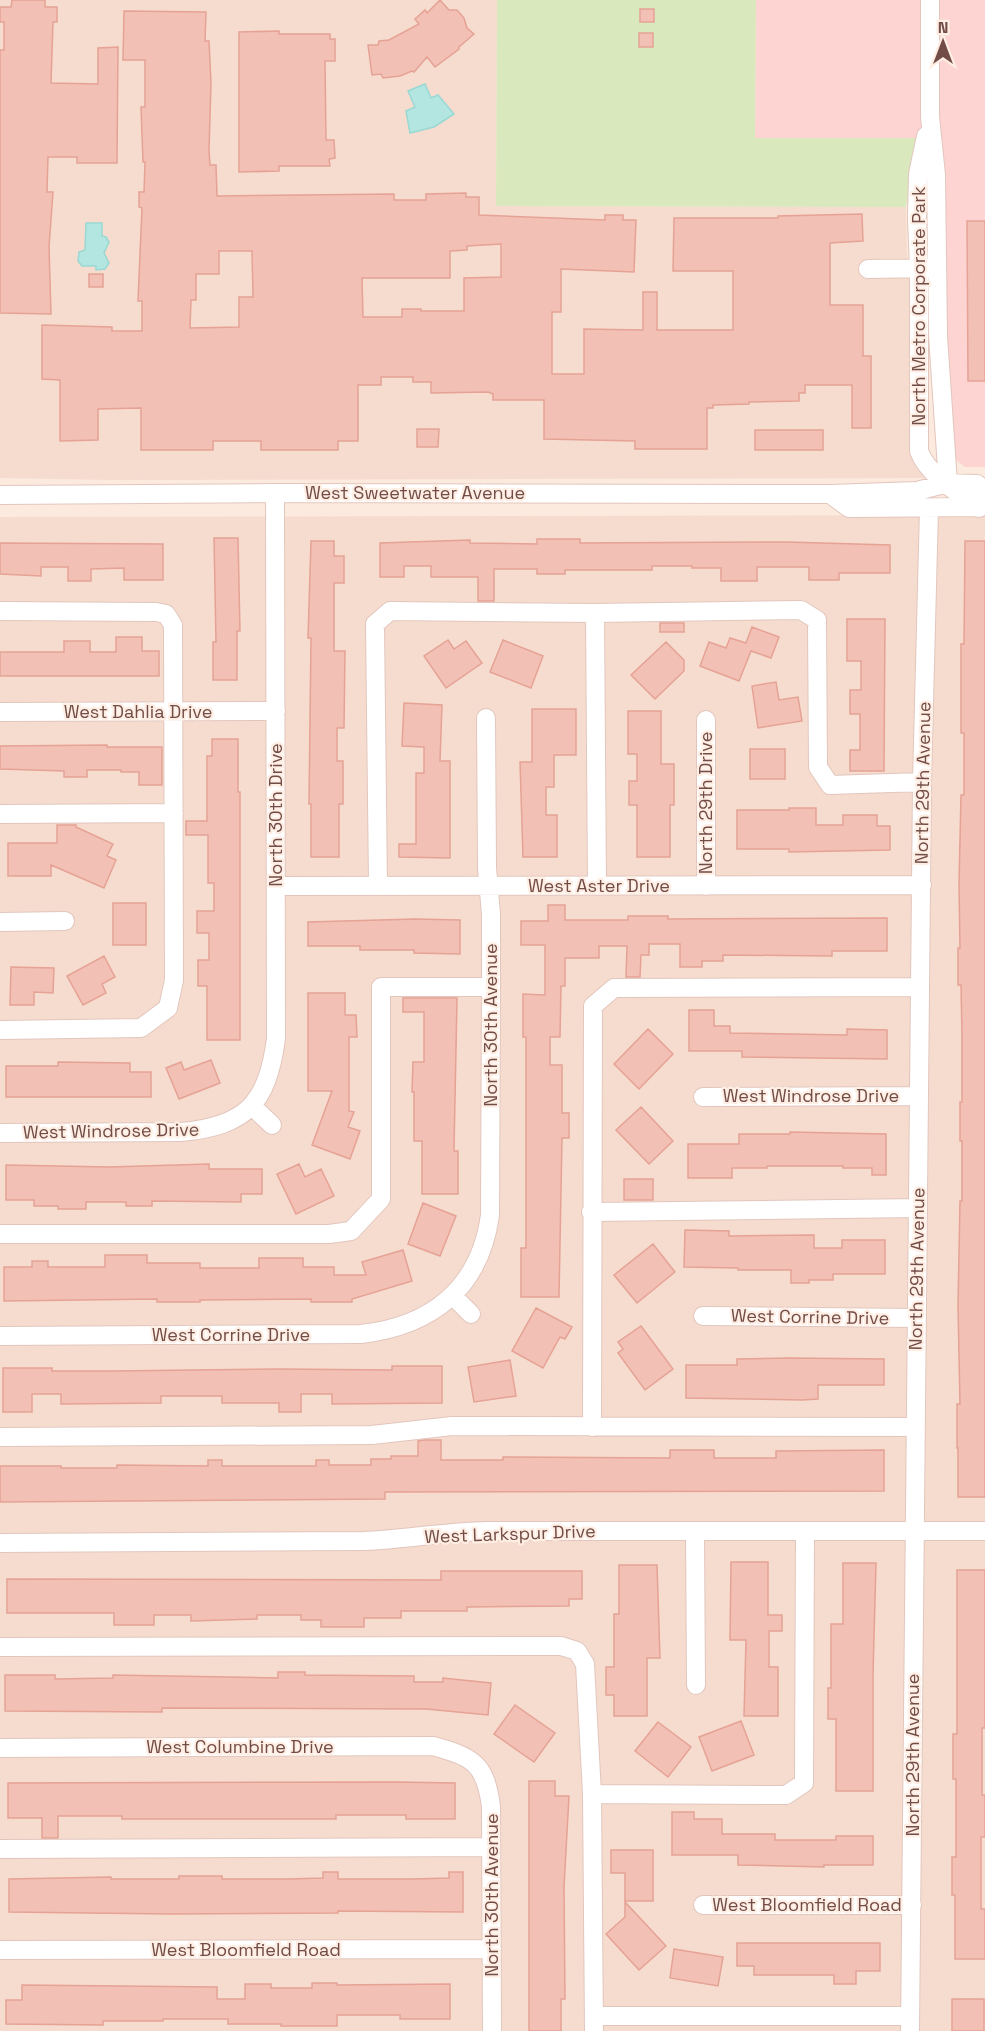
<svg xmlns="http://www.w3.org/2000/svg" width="985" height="2031" viewBox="0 0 985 2031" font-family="'Space Grotesk',sans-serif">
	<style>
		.residential { fill: #f6dccf }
		.commercial { fill: #fdd4d1 }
		.green { fill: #d9e9bd }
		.water { fill: #b3e6e1; stroke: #99d8d3; stroke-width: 1.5 }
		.building { fill: #f2c0b5; stroke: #e5a295; stroke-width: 1.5; fill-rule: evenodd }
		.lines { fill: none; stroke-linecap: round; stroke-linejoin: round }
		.minor-casing { stroke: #e2c6bd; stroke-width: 20 }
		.minor { stroke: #fff; stroke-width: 18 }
		.labels { text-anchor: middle; stroke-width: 4.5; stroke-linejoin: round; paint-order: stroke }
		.street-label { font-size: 18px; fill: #724c46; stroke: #ffeee4 }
	</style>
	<rect width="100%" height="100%" fill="#fceade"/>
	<path class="residential" d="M0,0H497L496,206L906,207L907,254L913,299L930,478L109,480L0,478Z
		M985,515V2031H0V517Z"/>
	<path class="commercial" d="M756,0H985V467H965L955,459L943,328L942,138H755Z"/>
	<path class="green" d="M497,0H756L755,138H918L906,207L496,206Z"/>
	<path class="water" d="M425,84L431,98L438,95L454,114L434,127L410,133L406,111L415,107L408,91Z
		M86,223H102V236L106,237L109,242L104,253L109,263L105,269L96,270V266H82L78,261L79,252L85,250Z"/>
	<path class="building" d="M12,0H45V7H57V22H53L51,83L98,84V48L118,47L117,163H77V157H48L47,192H53L49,247L51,314L0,313V50H4V22H0V7H11Z
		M440,0L449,10H457L464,18L467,28L474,34L459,47V49L435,67L427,57L414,72L412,71L400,76L383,78L381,74L372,75L368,45H378L379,41L389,40L419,24L415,19L425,10L427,13Z
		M640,9H654V22H640Z
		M124,11L206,12L205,41H209L211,83L209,151L210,165H216L217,196L394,194V200H426V194L466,193V197H479V215L605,220V215H623V220H636L634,272L561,269V312H552V374H584V329L643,330V292H657V330H733V271H673L674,218H778V216L862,214L863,241L830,243V305H863V356H871V428H852V385H805V393H799V401L749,402V404L713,405V408H707V449H635V441L544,439V400H493V394L488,392L431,393V382H413V377H381V385H358V441H338V450H261V441H213V450H141V408L98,409V440L60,441V380L42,379V325L112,327V331H142V301H138L142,208L139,207V192H144L145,162H143L141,107H145V60H123ZM501,244V277L464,278V311H421V309H402V317H363L362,278H450V251L467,250V246ZM219,251H252L253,297H239V327L190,328L191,300H196V274H219Z
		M279,31V34H330V39H335V61H325L326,140H334L335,158L329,159L330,166H279V171L239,172V32Z
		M639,33H653V47H639Z
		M967,221H985V381H968Z
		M89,274H103V287H89Z
		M417,429H439L438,447H417Z
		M755,430H823V450H755Z
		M214,538H238L240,631H237V680H213V642H216Z
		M537,539H580V543L787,542L890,545V573H839V580H809V567H757V581H721V568H692V566H652V570H565V574H537V569H494V601H478V577H431V566H404V577H380V543L470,540V543L537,544Z
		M311,541H334V556H344V583H334V651H345L344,728H337V761H343V804H339V857H311V804H309L311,638H308Z
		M965,541H985V1497H958V1448H957V1404H960L958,1306L960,1201H962V1141H960V1102H962V1036L961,985H958V948H960L959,885L961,795H964V733H961V644H964Z
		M0,543L163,544V580H124V568L91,569V581H68V567H41V576L0,574Z
		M847,619H885L884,771H850V750H860V714H850V690H861V661H847Z
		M660,623H684V632H660Z
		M752,627L779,637L771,658L751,651L739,681L700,666L709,642L726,648L730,638L746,643Z
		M116,637H142V651H159V676H0V652H64V641H90V652H116Z
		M448,640L454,649L466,641L482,663L446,688L424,656Z
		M503,640L543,656L531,688L490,672Z
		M666,642L684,660V671L655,699L631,675Z
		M776,682L779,700L798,697L802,721L758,728L752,686Z
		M404,703L442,705L440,761H450V858L399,857V844H416V773H424V747L402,746Z
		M532,709H576V755H554V787H546V815H557V857H523L520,762H532Z
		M628,711H661V764H674V805H670V857H637V805H629V781H637V754H628Z
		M212,739H238V792H240V1040H207V986H198V960H209V933H197V911H214V883H208V835H186V821H207V756H212Z
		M107,745V747H162V785H139V772H121V770H87V777H64V771L0,769V746Z
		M750,749H785V779H750Z
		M789,808H816V825H843V815H877V826H890V850L789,852V849H737V810H789Z
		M57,825H76V827L113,844L107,856L116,860L104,888L51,865V876H8V843H57Z
		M113,903H146V945H113Z
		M548,905H565V920H628V916H668V919L887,918V951H832V956L723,955V961H702V967H680V944H649V955H641L640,977H626L627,946H599V958H565V986H561L560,1037H550V1065H562V1113H569V1138H562L559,1297H521V1248H526V1037H523V994L545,995V945H521V921H548Z
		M415,919L460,920V954L414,953V950H360V946H308V922Z
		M104,956L115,977L102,984L106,993L83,1005L67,976Z
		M11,967L54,968L53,993L34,992V1005H10Z
		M308,993H345V1015H356L357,1037H349V1111L354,1112L348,1127L360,1131L350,1159L312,1145L332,1091H308Z
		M403,998H457L454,1151H458V1194H422V1141H414V1092H412L413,1062H424V1012H403Z
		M689,1010H714V1026H730V1033L847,1035V1029L887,1030V1059L742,1057V1051H689Z
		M648,1029L673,1054L639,1089L614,1064Z
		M211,1060L220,1083L179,1099L166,1068L181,1062L184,1070Z
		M58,1062L130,1063V1072H151V1097H6V1066H58Z
		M641,1107L673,1141L649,1164L616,1130Z
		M790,1132L886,1134V1175H872V1168H843V1166H767V1168H732V1178H688V1144H739V1134H790Z
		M209,1164V1169H262V1194H241V1202L152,1201V1206H126V1202H86V1209H58V1206H34V1200H6V1165L109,1167Z
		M299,1164L305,1177L321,1169L334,1196L296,1214L277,1174Z
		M624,1179H653V1200H624Z
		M423,1203L456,1216L440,1256L408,1244Z
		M685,1230L729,1231V1236L814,1235V1248H842V1240H885V1274H833V1280H809V1283H791V1270H738V1268L684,1267Z
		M653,1244L675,1272L637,1303L614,1275Z
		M403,1250L412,1281L352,1299V1302H311V1299L200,1300V1302H157V1299L4,1301V1267H32V1261H48V1267H105V1255H147V1263H200V1268H259V1258H303V1267H334V1275H366L362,1262Z
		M536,1308L572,1327L565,1339L560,1337L543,1368L512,1351Z
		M641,1326L673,1369L645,1390L618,1353L623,1349L618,1342Z
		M789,1358L884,1359V1385H818V1399L802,1400L686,1398V1365H737V1359Z
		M510,1360L516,1396L474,1402L468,1367Z
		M392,1366H442V1403L332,1404V1394H301V1412H279V1403H222V1396H161V1403L61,1404V1394H32V1412H3V1368H52V1371H113L279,1369L392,1370Z
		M424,1440H441V1460H503V1457L670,1458V1450H714V1458H776V1451L884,1450V1491L385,1492V1499L0,1502V1466H61V1468H117V1465L208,1466V1460H222V1466H316V1460H329V1465H371V1459H391V1456H418V1441Z
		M731,1562H768V1615H782V1631H769V1667H778V1716H744L746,1640H730Z
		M843,1563H876L873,1674V1791H836V1719H828V1688H831V1624H843Z
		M619,1565H657L660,1658H647V1716H614V1695H606V1667H614V1614H619Z
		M957,1570H985V1728H982V1795H985V1837H981V1909H985V1959H955V1895H952V1857H956V1779H953V1734H957Z
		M441,1571H582V1599H569V1606L467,1607V1611H401V1618H364V1627H321V1620H301V1615H257V1619L191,1621V1615H154V1625H114V1613H7V1579L441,1580Z
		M278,1672H305V1675L414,1676V1682H443V1678L491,1683L488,1715L426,1709L162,1708V1712L5,1711V1675H55V1679L113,1678V1675L278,1678Z
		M515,1705L555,1733L534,1762L494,1734Z
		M741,1721L754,1755L712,1771L699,1737Z
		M658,1722L691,1747L668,1777L635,1751Z
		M529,1781H555V1796H569L564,1887L565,1999H561V2031H529Z
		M397,1782L455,1783V1819H406V1815H336V1819H122V1816H58V1838H42V1818H8V1783Z
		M672,1812H694V1819H722V1834H775V1840H836V1836H873V1865H824V1867L738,1865V1855H672Z
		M611,1850H653V1901H625V1873H611Z
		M323,1872H338V1879H413L449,1878V1872H463V1912L338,1911V1913L170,1914L9,1912V1879L111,1877V1879H179V1876H222V1879H288L323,1878Z
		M625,1902L666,1946L639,1970L606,1934L625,1917Z
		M737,1943H880V1971H856V1984H834V1975H754V1966H737Z
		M674,1949L723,1957L718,1986L670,1978Z
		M312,1983H337V1985L450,1984V2019H400V2015H337V2026H281V2024H228V2019H163V2021H103V2025L6,2024V2000H22V1985L217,1987V1999H245V1984H271V1988H312Z
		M952,1999H984V2031H952Z"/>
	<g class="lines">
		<g class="minor-casing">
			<path id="minor" d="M930,0V117L936,175L938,336L948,483
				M926,136L918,174L917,218L919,268V451C927,474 959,494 979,508
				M868,269L929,268
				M944,483L977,484L985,491
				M830,494L849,508L980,507
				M0,495L275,493L830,494L917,491L948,483
				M0,611L156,612L166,614L173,625L174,980L168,1008L141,1028L0,1030
				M595,613L597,886
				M0,712L276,711
				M706,720V886
				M0,814L174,813
				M277,886L922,885
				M378,886L375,624L390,611L595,613L801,610L817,620L818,767L830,785L922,782
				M0,922L65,921
				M703,1097L919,1096
				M253,1107L272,1125
				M0,1133L181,1132C247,1126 267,1103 276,1039L275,493
				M591,1212L918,1208
				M0,1234H329L351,1231L381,1199V987H491
				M453,1296L471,1314
				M703,1316L917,1318
				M0,1336L361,1334C432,1326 480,1288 490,1215L491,987V914L487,868L486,718
				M592,1427L593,1006L614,988L920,987
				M0,1437L372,1435L452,1426L916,1427
				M695,1532L696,1685
				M0,1543L364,1541C405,1539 445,1532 486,1531H985
				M0,1647L561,1646L577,1651L585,1664L592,1794L594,2031
				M0,1748L433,1746C473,1757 485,1763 491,1806L492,2031
				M592,1794L786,1795L804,1783L805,1531
				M0,1849L491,1847
				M703,1905H912
				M0,1950L492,1949
				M594,2016H910
				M910,2031L922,782L929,508"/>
		</g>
		<use href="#minor" class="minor"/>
	</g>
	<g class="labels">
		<g class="street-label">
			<text transform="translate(919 306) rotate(-90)" y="6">North Metro Corporate Park</text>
			<text x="415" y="499">West Sweetwater Avenue</text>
			<text x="138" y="718">West Dahlia Drive</text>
			<text transform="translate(923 783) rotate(-89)" y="6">North 29th Avenue</text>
			<text transform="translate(706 803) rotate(-90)" y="6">North 29th Drive</text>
			<text transform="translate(276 815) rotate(-90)" y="6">North 30th Drive</text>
			<text x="599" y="892">West Aster Drive</text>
			<text transform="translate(491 1025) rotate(-90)" y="6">North 30th Avenue</text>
			<text x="811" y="1102">West Windrose Drive</text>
			<text transform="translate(111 1131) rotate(-1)" y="6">West Windrose Drive</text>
			<text transform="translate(917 1269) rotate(-89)" y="6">North 29th Avenue</text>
			<text transform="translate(810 1317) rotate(1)" y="6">West Corrine Drive</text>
			<text x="231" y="1341">West Corrine Drive</text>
			<text transform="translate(510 1534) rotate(-2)" y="6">West Larkspur Drive</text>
			<text x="240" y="1753">West Columbine Drive</text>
			<text transform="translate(913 1755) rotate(-90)" y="6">North 29th Avenue</text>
			<text transform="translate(492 1895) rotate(-90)" y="6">North 30th Avenue</text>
			<text x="807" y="1911">West Bloomfield Road</text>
			<text x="246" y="1956">West Bloomfield Road</text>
		</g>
	</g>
	<g transform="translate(943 42)" stroke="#ffeee4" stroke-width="4.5" paint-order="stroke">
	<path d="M0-4.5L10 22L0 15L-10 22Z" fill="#724c46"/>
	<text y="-9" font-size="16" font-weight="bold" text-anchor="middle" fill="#724c46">N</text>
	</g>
</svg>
